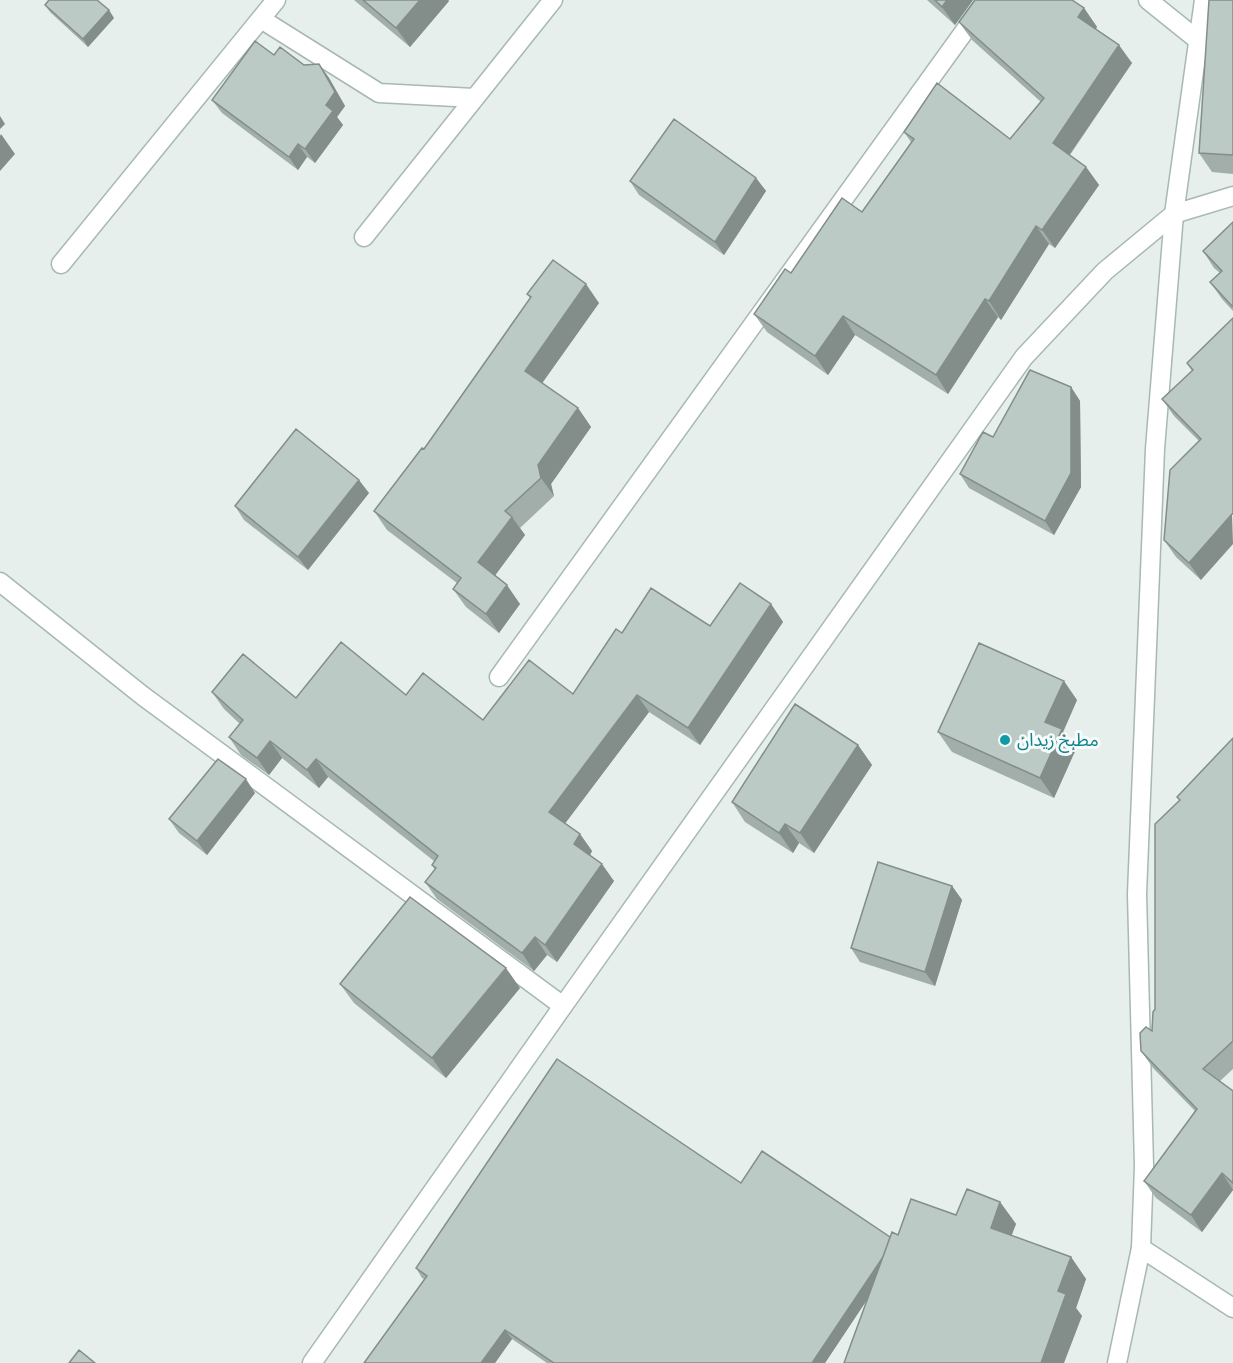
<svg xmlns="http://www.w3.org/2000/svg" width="1233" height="1363" viewBox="0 0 1233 1363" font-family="'Titillium Web','Noto Sans Arabic',sans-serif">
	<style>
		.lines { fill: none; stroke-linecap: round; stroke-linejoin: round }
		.service-casing { stroke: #a8b8b2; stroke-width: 21 }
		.minor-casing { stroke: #a8b8b2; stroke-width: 21 }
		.tertiary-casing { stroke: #a8b8b2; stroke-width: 21 }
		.service { stroke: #fff; stroke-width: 18 }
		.minor { stroke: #fff; stroke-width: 18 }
		.tertiary { stroke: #fff; stroke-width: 18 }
		.wall { fill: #a1aea9 }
		.shaded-wall { fill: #838d89 }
		.building { fill: #bbcac4; stroke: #838d89; stroke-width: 1.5 }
		.culture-dot { fill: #0f9aa8; stroke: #f7fbf9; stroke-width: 2 }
		.labels { text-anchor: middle; stroke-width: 6; stroke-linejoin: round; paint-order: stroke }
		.culture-label { font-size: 18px; fill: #0d838f; stroke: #f7fbf9; text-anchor: start }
	</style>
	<rect width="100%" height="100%" fill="#e6efeb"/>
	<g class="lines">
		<g class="service-casing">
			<path id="service" d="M0,582L143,696L563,1006"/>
		</g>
		<g class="minor-casing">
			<path id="minor" d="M1148,0L1199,41
				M261,19L379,93L474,98
				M364,237L553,0
				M61,264L276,0
				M499,677L987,0
				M1141,1248L1233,1308
				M312,1363L563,1006L1024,357L1105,271L1174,214L1233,196"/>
		</g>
		<g class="tertiary-casing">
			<path id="tertiary" d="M1117,1363L1141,1248L1144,1166L1137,894L1155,449L1174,214L1204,0"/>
		</g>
		<use href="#service" class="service"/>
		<use href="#minor" class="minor"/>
		<use href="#tertiary" class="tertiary"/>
	</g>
	<path class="wall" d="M354,0H448L449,1L410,47Z
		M927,0H973L955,25Z
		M1233,0V174L1212,172L1199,153Z
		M45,5L114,18L88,47L50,12Z
		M1084,8L1097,27L1096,29L1132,63L1070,155L1086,167L1099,185L1055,248L1049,244L1001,320L998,317L948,394L855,335L828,375L767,332L754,314L791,273L862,212L911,142L904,132L1010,139L1041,102L972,40L959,22Z
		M274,55L304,65L319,64L329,78L345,106L337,117L343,125L315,163L307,157L298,170L222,113L212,100Z
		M756,178L766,191L724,255L639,195L630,181Z
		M1233,222V311L1222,299L1210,282L1220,273L1214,268L1203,251Z
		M527,294L599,303L542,383L578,408L591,427L551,484L554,496L520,528L525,535L495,575L520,604L499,633L466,607L453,589L457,583L387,530L374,511L424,449L530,298Z
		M1233,318L1201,580L1176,557L1164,540L1199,441L1174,416L1162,399L1192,371L1187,363Z
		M1071,387L1080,401L1081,487L1054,535L969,488L960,474L993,437Z
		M369,493L308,570L244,520L235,506Z
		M771,604L783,622L700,745L649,712L565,823L580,834L592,851L590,856L614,881L557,962L547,955L534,971L437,899L425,882L435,870L432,865L434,861L328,777L319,788L282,758L269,775L241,755L229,737L240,724L224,709L212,692L296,698L406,695L483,720L573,694L622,633L710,626Z
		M1077,700L1063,732L1076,749L1054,798L952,752L938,732Z
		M1233,738V1069L1220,1081L1233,1091V1190L1202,1232L1156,1198L1144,1181L1195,1111L1153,1068L1141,1051L1152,1031L1155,1009L1179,800L1177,797Z
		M858,745L872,765L814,853L799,843L793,853L745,822L732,802Z
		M255,793L207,855L179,833L169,819Z
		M952,886L962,900L935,986L860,962L851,948Z
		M340,984L520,988L446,1078L354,1003Z
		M741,1183L890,1237L1000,1202L1016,1224L1011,1236L1071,1257L1086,1279L1076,1308L1082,1316L867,1299L825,1363H547L512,1339L495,1363H364L424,1279L422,1278L416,1268Z"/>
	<path class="shaded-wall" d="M420,0H448L449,1L410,47L396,28Z
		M947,0H973L955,25L942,7Z
		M1084,8L1097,27L1091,35L1078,17Z
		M109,10L114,18L88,47L83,39Z
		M1119,45L1132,63L1065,161L1053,143Z
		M319,64L329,78L345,106L337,117L343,125L315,163L305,149L326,105Z
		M0,116L5,124L0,129Z
		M1,134L15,154L0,171V136Z
		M298,144L307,157L298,170L289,157Z
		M1086,167L1099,185L1055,248L1042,230Z
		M756,178L766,191L724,255L715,242Z
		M1036,226L1049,244L1001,320L989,301Z
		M586,284L599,303L538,389L525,371Z
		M985,299L998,317L948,394L936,375Z
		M843,316L855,335L828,375L815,356Z
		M1071,387L1080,401L1081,487L1054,535L1045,521Z
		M578,408L591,427L551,484L554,496L541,478L538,465Z
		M359,480L369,493L308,570L298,557Z
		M1232,514L1233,544L1201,580L1189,563Z
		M512,517L525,535L491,581L478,562Z
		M507,585L520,604L499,633L486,614Z
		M771,604L783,622L700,745L688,728Z
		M1064,681L1077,700L1063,732L1076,749L1054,798L1040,778L1045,722Z
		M637,695L649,712L561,829L549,812Z
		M270,741L282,758L269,775L257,758Z
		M858,745L872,765L814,853L800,833Z
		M316,759L328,777L319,788L307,770Z
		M246,779L255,793L207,855L197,841Z
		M785,824L799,843L793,853L779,833Z
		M580,834L592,851L586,862L574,844Z
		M602,864L614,881L557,962L545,945Z
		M952,886L962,900L935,986L925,972Z
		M535,937L547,955L534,971L522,953Z
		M506,968L520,988L446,1078L432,1058Z
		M1222,1173L1233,1190L1202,1232L1191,1215Z
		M1000,1202L1016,1224L1006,1250L991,1228Z
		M894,1240L901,1249L825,1363H812Z
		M1071,1257L1086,1279L1076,1308L1082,1316L1064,1363H1041L1058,1291Z
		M505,1330L512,1339L495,1363H481Z"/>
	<path class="building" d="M49,0H97L109,10L83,39L45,5Z
		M363,0H420L396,28Z
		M935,0H947L942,7Z
		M975,0H1072L1084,8L1078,17L1119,45L1053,143L1086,167L1042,230L1036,226L989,301L985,299L936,375L843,316L815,356L754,314L785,269L791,273L842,198L862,212L914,139L904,132L937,83L1010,139L1044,98L959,22Z
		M1209,0H1233V155L1199,153Z
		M255,41L274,55L280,47L304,65L319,64L335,92L326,105L333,111L305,149L298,144L289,157L212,100Z
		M674,119L756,178L715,242L630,181Z
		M1233,222V307L1210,282L1222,271L1203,251Z
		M553,260L586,284L525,371L578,408L538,465L541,478L505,511L512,517L478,562L507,585L486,614L453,589L461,578L374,511L422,448L424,449L531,297L527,294Z
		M1233,318V514H1232L1189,563L1164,540L1170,470L1201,439L1162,399L1193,370L1187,363Z
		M1030,370L1071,387V473L1045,521L960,474L983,432L993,437Z
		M296,429L359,480L298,557L235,506Z
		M740,583L771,604L688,728L637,695L549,812L580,834L574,844L602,864L545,945L535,937L522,953L425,882L436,868L432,865L438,856L316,759L307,770L270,741L257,758L229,737L243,720L212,692L243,654L296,698L341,642L406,695L423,673L483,720L529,660L573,694L616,629L622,633L651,588L710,626Z
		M979,643L1064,681L1045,722L1062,729L1040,778L938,732Z
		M795,704L858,745L800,833L785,824L779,833L732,802Z
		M1233,738V1041L1203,1069L1233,1091V1183L1222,1173L1191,1215L1144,1181L1197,1109L1141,1051L1140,1033L1146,1027L1152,1031L1153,1012L1155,1009V824L1180,800L1177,797Z
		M218,759L246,779L197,841L169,819Z
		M878,862L952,886L925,972L851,948Z
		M410,897L506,968L432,1058L340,984Z
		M557,1059L741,1183L762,1151L890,1237L883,1257L812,1363H554L505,1330L481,1363H364L427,1276L416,1268Z
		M967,1189L1000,1202L991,1228L1071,1257L1058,1291L1066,1294L1041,1363H844L892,1232L898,1235L911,1199L956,1215Z
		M79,1350L95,1363H69Z"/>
	<circle class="culture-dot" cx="1005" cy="740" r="6"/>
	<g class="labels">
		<g class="culture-label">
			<text x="1017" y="746">مطبخ زيدان</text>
		</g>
	</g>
</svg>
